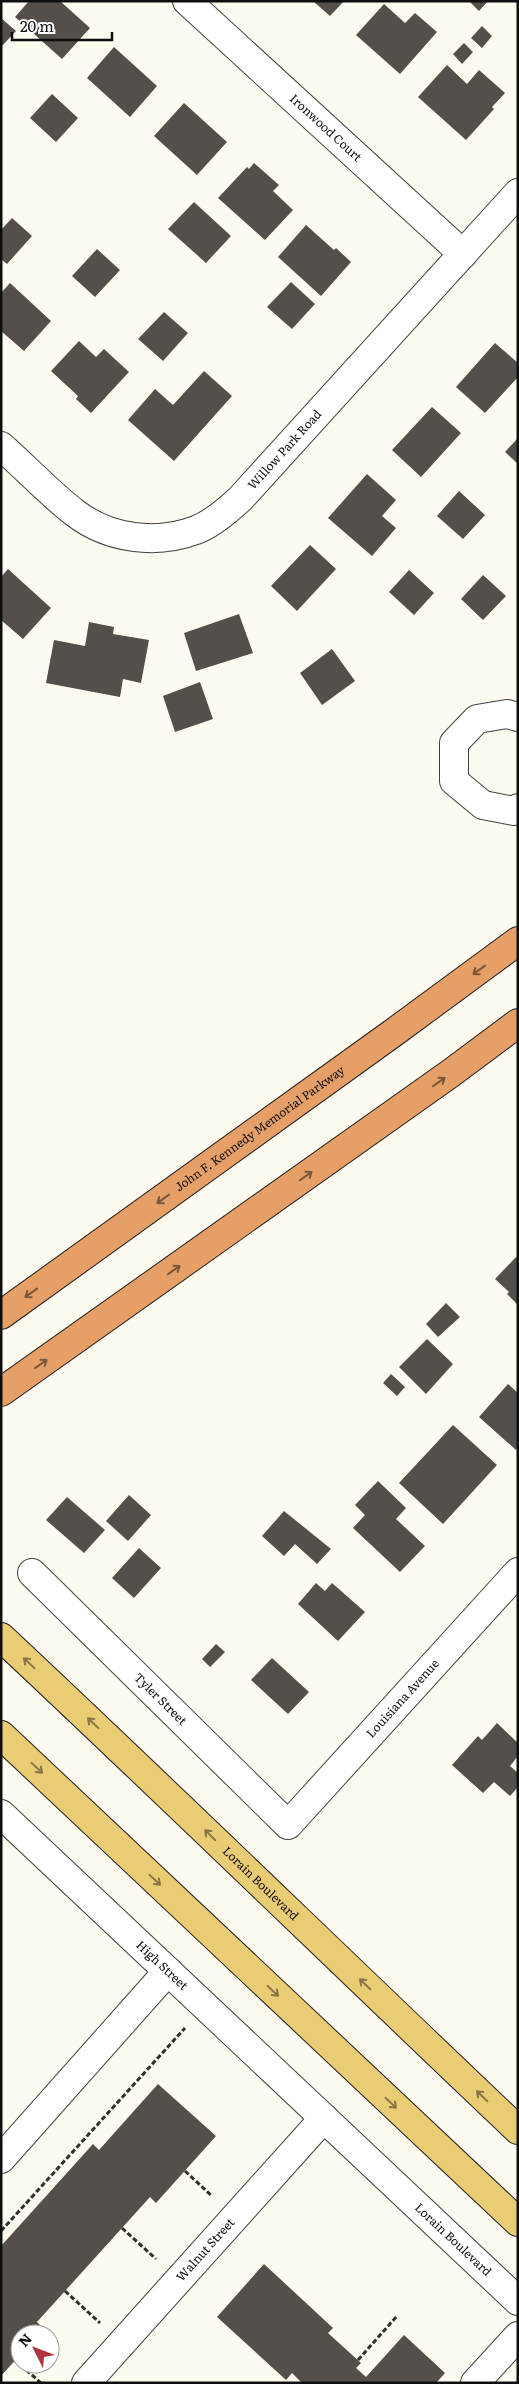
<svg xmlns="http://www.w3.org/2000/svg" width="519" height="2384" viewBox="0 0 519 2384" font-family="Literata,serif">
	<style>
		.building { fill: #554f4b }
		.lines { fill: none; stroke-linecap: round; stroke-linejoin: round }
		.minor-casing { stroke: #414141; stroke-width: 30 }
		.major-casing { stroke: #1f1f1f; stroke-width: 30 }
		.highway-casing { stroke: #1f1f1f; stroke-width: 30 }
		.path { stroke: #303030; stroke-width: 3; stroke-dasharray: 5 2.5; stroke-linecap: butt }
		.minor { stroke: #fff; stroke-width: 28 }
		.major { stroke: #eacc74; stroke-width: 28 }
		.highway { stroke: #e59f67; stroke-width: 28 }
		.oneway { stroke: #7a563a }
		.oneway2 { stroke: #877646 }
		.labels { text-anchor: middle; stroke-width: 5; stroke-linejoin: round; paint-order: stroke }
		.street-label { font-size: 12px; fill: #0e0e0e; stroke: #fff }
	</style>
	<rect width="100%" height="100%" fill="#fdfbf0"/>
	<path class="building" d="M29,1H60L90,28L62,59L15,17Z
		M313,1H344L330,16Z
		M469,1H488L479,11Z
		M384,4L405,23L415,13L437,32L400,74L356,35Z
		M1,18L16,31L1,47Z
		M482,26L492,36L482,48L471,38Z
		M464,43L473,52L462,64L453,54Z
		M114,47L157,86L130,117L87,78Z
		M447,65L467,84L479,70L505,93L492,107L494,109L466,140L418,97Z
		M52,94L78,118L56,142L30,118Z
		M184,103L227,142L197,175L154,136Z
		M254,163L279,185L273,191L293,210L265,240L218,198L247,167L249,169Z
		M194,202L231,236L206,263L168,229Z
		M12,218L32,236L7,264L1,259V230Z
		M306,225L334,250L336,248L351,262L321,296L278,257Z
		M97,249L120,270L95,297L72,276Z
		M291,282L315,304L292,329L267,307Z
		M10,283L51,321L24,351L1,331V293Z
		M164,312L188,333L163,361L138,339Z
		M79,341L96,357L104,349L129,372L91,413L76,399L78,396L51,371Z
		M495,343L518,363V377L485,413L456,387Z
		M204,371L232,396L174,461L128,420L155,389L173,405Z
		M432,407L461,433L421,477L392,450Z
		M518,438V464L505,452Z
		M367,474L396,500L382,516L396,528L372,556L328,518Z
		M459,491L485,515L463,539L437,516Z
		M310,545L336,569L297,611L271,586Z
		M8,569L51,608L23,639L1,620V577Z
		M409,570L434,593L414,615L389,592Z
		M483,575L506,596L483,620L461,599Z
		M239,614L253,653L196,671L184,633Z
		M89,622L114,627L113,634L149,640L141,683L123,679L120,697L46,683L54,640L85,646Z
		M332,649L355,681L322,705L300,673Z
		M200,682L213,719L175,732L163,696Z
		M516,1257L518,1259V1305L507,1294L509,1292L495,1279Z
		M446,1303L460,1317L438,1337L426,1324Z
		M427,1339L453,1364L426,1394L399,1367Z
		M391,1374L405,1387L397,1396L383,1383Z
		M508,1384L518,1393V1447L516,1450L479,1417Z
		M453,1425L497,1465L443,1524L399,1483Z
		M378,1481L406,1508L396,1519L425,1546L400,1572L353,1528L365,1515L355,1505Z
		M129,1495L151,1515L128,1541L106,1521Z
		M67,1497L105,1530L84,1553L46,1520Z
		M284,1511L331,1549L317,1564L295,1544L284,1556L262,1536Z
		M139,1548L161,1568L134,1598L112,1578Z
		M316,1583L325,1591L332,1583L365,1612L338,1641L298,1604Z
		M216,1644L225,1652L210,1667L202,1659Z
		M272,1658L309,1692L288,1714L251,1680Z
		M497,1723L518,1743V1756L510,1766L518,1773V1787L510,1796L494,1782L483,1793L452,1765L478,1736L482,1740Z
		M158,2084L216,2136L156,2203L150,2197L37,2322L43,2328L38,2334H20V2355L1,2376V2246L93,2144L99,2150Z
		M264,2264L333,2328L328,2333L361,2363L356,2368L366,2377L404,2335L445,2373L436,2383H302L292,2373L286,2380L217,2317Z"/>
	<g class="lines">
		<g class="minor-casing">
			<g id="minor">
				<path id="s1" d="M187,1L463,254"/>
				<path id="s2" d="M1,446C26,468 49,493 75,513C109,539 156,545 196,530C212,524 227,511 240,499L518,193"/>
				<path d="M518,717L507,714L477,719L454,743V781L483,805L514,811L518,808"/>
				<path id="s3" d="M32,1573L288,1825L518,1572"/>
				<path id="s4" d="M1,1814L518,2301"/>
				<path d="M1,2159L168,1971"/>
				<path id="s5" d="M86,2383L324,2118"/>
				<path d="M475,2383L518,2336"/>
			</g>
		</g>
		<g class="major-casing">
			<g id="major">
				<path id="s6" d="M1,1637C175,1800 345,1966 518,2130"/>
				<path d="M1,1735L518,2222"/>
			</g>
		</g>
		<g class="highway-casing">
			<g id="highway">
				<path id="s7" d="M1,1315L393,1033L518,941"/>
				<path d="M1,1392L451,1073L518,1023"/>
			</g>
		</g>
		<path class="path" d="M185,2171L212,2196
			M122,2228L156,2259
			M1,2231L185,2028
			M65,2291L100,2323
			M15,2360L41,2383
			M358,2360L397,2316"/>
		<use href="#minor" class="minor"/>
		<use href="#major" class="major"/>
		<use href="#highway" class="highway"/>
	</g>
	<defs><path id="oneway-shaft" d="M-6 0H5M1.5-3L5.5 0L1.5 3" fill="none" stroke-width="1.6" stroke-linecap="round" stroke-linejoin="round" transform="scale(1.25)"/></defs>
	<g class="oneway">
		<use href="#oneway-shaft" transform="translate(479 970) rotate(144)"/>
		<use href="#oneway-shaft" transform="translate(439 1082) rotate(-35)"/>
		<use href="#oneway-shaft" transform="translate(306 1176) rotate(-35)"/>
		<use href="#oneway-shaft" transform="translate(163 1199) rotate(144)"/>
		<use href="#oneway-shaft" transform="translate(174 1270) rotate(-35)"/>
		<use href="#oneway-shaft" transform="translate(31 1293) rotate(144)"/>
		<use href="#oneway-shaft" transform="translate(41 1364) rotate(-35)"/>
	</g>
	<g class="oneway2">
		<use href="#oneway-shaft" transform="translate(29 1663) rotate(-137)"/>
		<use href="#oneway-shaft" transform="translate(93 1723) rotate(-137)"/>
		<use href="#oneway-shaft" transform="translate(37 1768) rotate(43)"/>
		<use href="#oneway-shaft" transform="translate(210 1835) rotate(-135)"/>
		<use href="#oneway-shaft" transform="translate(155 1880) rotate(43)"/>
		<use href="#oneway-shaft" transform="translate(365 1984) rotate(-136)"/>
		<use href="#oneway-shaft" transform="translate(273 1991) rotate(43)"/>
		<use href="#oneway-shaft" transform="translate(482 2096) rotate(-136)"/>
		<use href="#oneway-shaft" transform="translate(391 2103) rotate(43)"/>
	</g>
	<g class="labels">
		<g class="street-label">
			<text dy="4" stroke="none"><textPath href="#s1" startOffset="188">Ironwood Court</textPath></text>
			<text dy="4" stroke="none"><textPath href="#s2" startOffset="348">Willow Park Road</textPath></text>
			<text dy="4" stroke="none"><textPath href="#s7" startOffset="319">John F. Kennedy Memorial Parkway</textPath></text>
			<text dy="4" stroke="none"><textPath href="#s3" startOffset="180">Tyler Street</textPath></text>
			<text dy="4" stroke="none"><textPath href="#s3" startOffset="530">Louisiana Avenue</textPath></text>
			<text dy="4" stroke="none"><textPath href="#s6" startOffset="358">Lorain Boulevard</textPath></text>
			<text dy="4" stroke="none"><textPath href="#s4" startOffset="221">High Street</textPath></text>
			<text dy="4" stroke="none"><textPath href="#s4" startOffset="621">Lorain Boulevard</textPath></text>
			<text dy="4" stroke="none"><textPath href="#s5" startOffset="179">Walnut Street</textPath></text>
		</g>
	</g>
	<rect width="519" height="2384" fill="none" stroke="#0e0e0e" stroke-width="5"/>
	<g transform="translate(35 2349) rotate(312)"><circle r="24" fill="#ffffff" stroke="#9f9f9f"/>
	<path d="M0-4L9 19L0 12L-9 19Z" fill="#b0343b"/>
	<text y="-8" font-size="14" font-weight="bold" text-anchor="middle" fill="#0e0e0e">N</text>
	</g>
	<path d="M12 32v8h100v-8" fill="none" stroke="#0e0e0e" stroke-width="2.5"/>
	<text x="20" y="32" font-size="15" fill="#0e0e0e" stroke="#ffffff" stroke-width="4" paint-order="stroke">20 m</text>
</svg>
